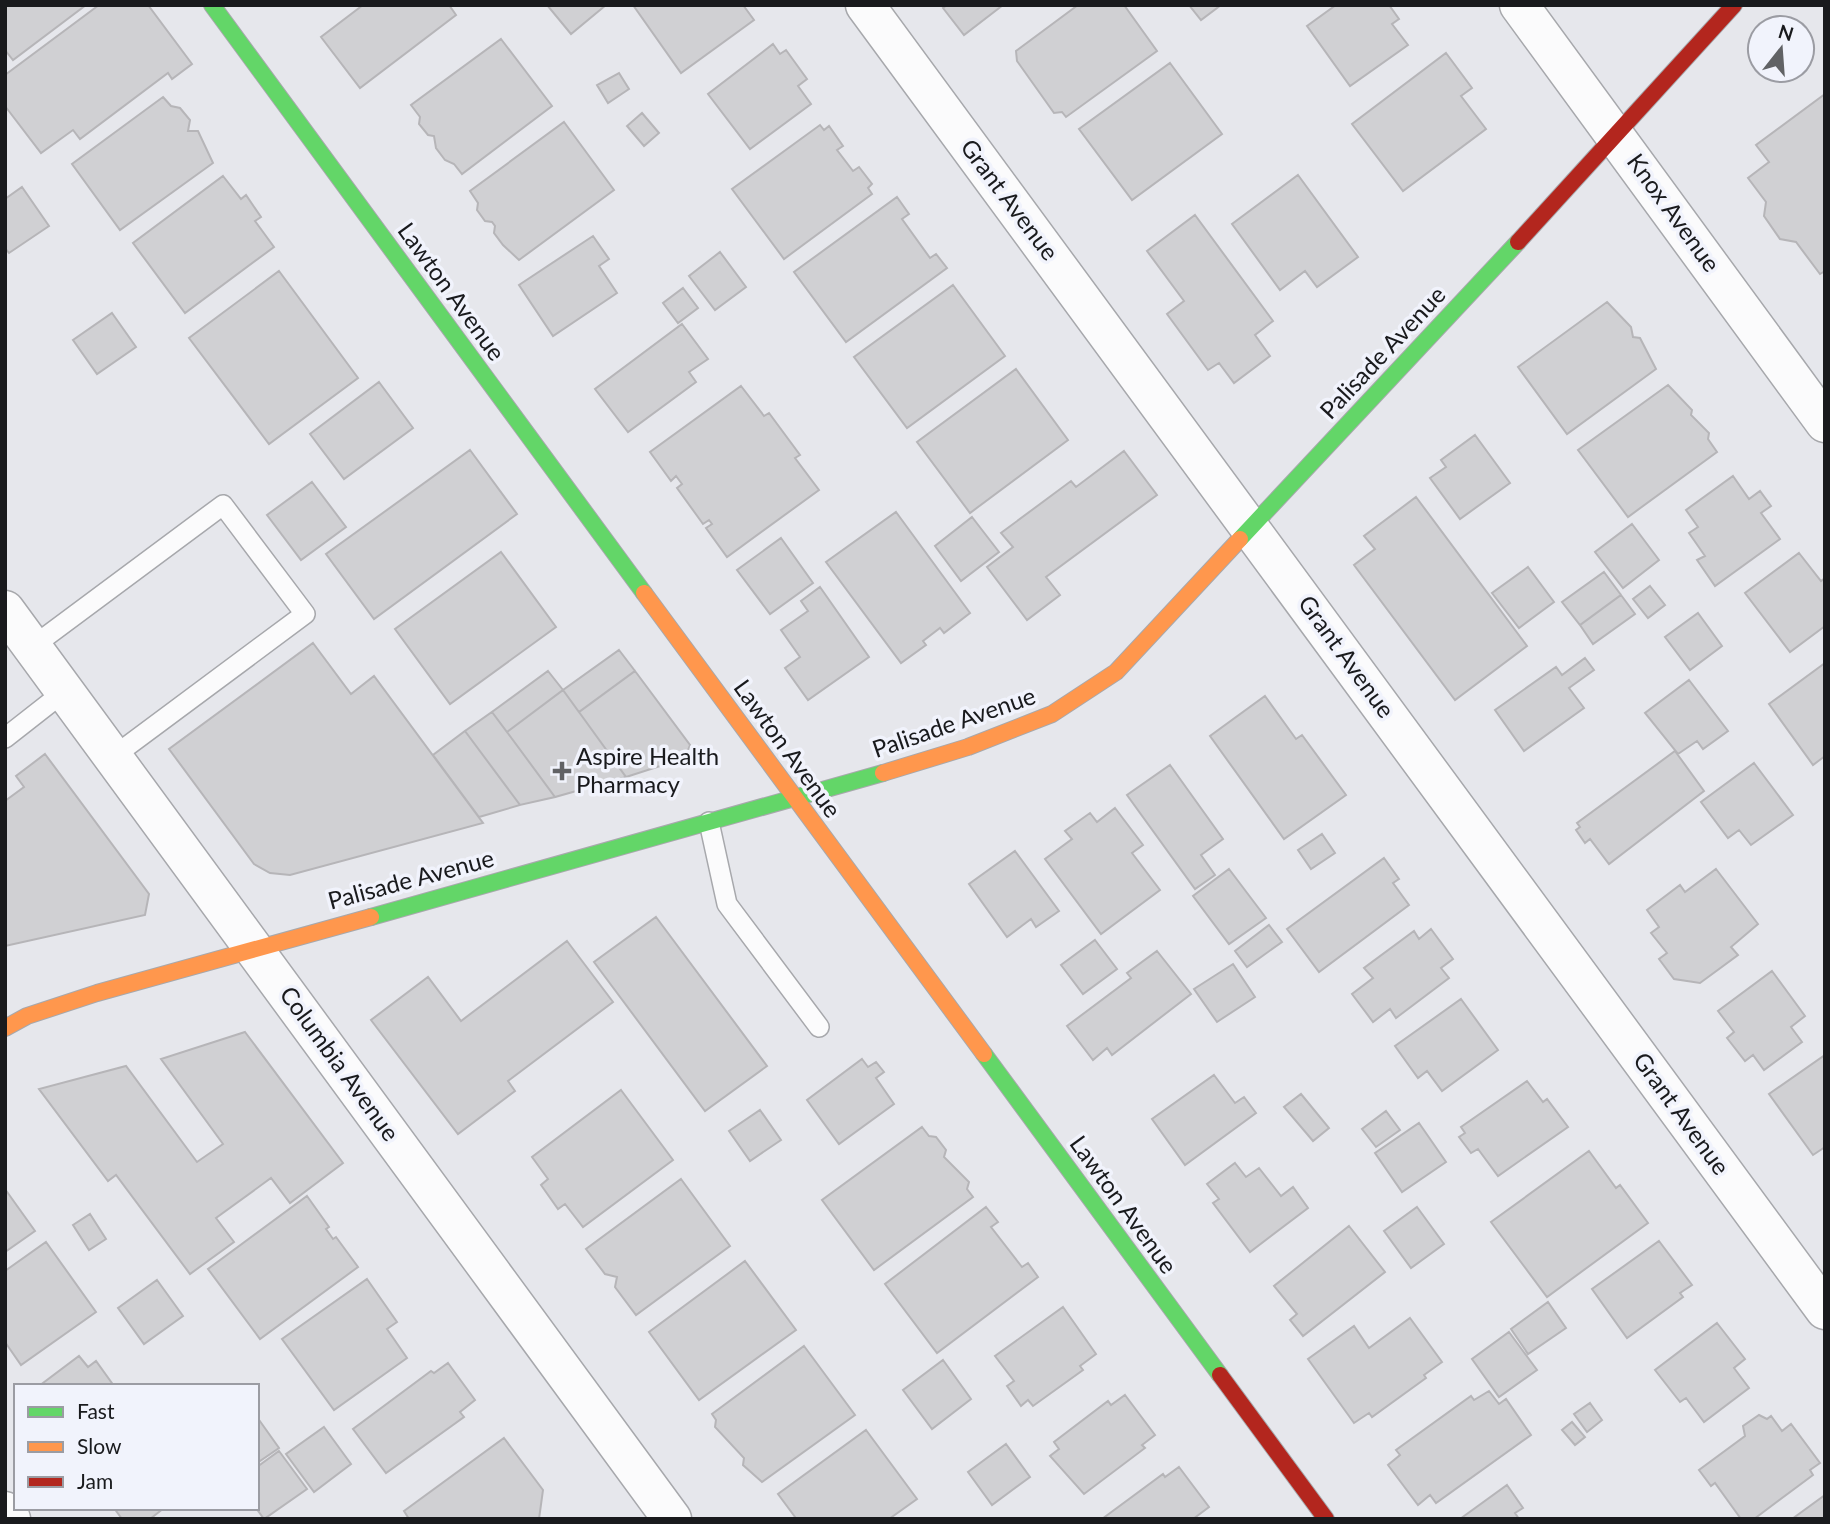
<svg xmlns="http://www.w3.org/2000/svg" width="1830" height="1524" viewBox="0 0 1830 1524" font-family="Lato,sans-serif">
	<style>
		.building { fill: #d0d0d3; stroke: #b6b5b8; stroke-width: 2 }
		.lines { fill: none; stroke-linecap: round; stroke-linejoin: round }
		.lane-casing { stroke: #a7a8ac; stroke-width: 22 }
		.street-casing { stroke: #a7a8ac; stroke-width: 41 }
		.fast-casing { stroke: #a7a8ac; stroke-width: 18 }
		.slow-casing { stroke: #a7a8ac; stroke-width: 18 }
		.jam-casing { stroke: #a7a8ac; stroke-width: 18 }
		.lane { stroke: #fbfbfc; stroke-width: 19 }
		.street { stroke: #fbfbfc; stroke-width: 38 }
		.fast { stroke: #63d668; stroke-width: 16 }
		.slow { stroke: #ff974d; stroke-width: 16 }
		.jam { stroke: #b3261e; stroke-width: 16 }
		.poi-dot { fill: #616265; stroke: #f1f3fc; stroke-width: 2.5 }
		.labels { text-anchor: middle; stroke-width: 7; stroke-linejoin: round; paint-order: stroke }
		.street-label { font-size: 24px; fill: #191a1d; stroke: #f1f3fc }
		.poi-label { font-size: 24px; fill: #191a1d; stroke: #f1f3fc; text-anchor: start }
	</style>
	<rect width="100%" height="100%" fill="#e6e7ec"/>
	<path class="building" d="M5,5H86L13,60L5,50Z
		M99,5H148L192,64L172,79L168,73L80,139L73,130L41,153L5,106V75Z
		M363,5H449L456,15L360,88L321,37Z
		M547,5H606L571,34Z
		M633,5H743L754,20L681,73Z
		M947,5H1003L964,35L943,8Z
		M1078,5H1124L1157,51L1066,117L1062,112L1054,113L1017,61L1016,51Z
		M1189,5H1221L1201,20Z
		M1336,5H1389L1399,19L1392,24L1408,45L1350,86L1307,26Z
		M501,39L552,106L462,174L454,164L445,160L436,148L434,136L428,135L419,124L420,117L411,105Z
		M773,44L780,54L786,50L807,79L798,86L811,104L750,149L708,94Z
		M1446,53L1472,88L1461,96L1486,129L1403,191L1352,124Z
		M1170,63L1222,134L1132,200L1079,129Z
		M619,73L629,89L608,103L597,85Z
		M1825,94V271L1820,274L1796,242L1780,239L1764,216L1766,202L1748,178L1769,162L1756,145Z
		M163,97L171,106L180,108L190,120L188,131H198L213,163L120,230L72,164Z
		M642,113L659,133L644,146L627,126Z
		M564,122L614,190L519,260L503,245L494,233L495,226L492,222L485,221L477,210L478,203L470,191Z
		M820,125L824,130L829,126L843,146L837,150L853,171L859,167L872,184L868,188L872,194L784,259L732,189Z
		M1298,175L1358,257L1317,287L1305,271L1280,290L1232,224Z
		M223,176L241,199L246,195L261,217L255,221L274,247L185,313L133,243Z
		M22,187L49,226L9,253L5,248V199Z
		M897,197L909,214L902,219L930,258L936,254L947,268L846,342L794,272Z
		M1195,215L1273,321L1255,335L1270,356L1234,383L1219,363L1208,370L1167,314L1184,301L1147,251Z
		M593,236L609,259L599,266L617,293L553,336L519,285Z
		M720,252L746,287L715,310L689,276Z
		M279,271L358,378L269,444L189,338Z
		M953,285L1005,356L907,428L854,357Z
		M683,288L698,308L678,323L663,303Z
		M1607,302L1631,327L1633,337L1640,338L1656,369L1567,434L1518,367Z
		M112,313L136,347L97,374L73,340Z
		M682,324L708,359L689,372L696,382L628,432L595,389Z
		M1016,369L1068,440L970,513L917,442Z
		M379,382L413,428L344,479L310,434Z
		M1668,385L1692,410L1691,415L1709,433L1708,439L1717,452L1628,517L1578,450Z
		M741,386L764,416L769,413L800,455L795,458L819,490L727,557L706,528L712,524L709,520L703,524L677,488L682,484L676,476L671,481L650,452Z
		M1475,435L1510,483L1460,519L1430,478L1446,467L1441,460Z
		M470,450L517,514L374,619L326,554Z
		M1124,451L1157,495L1046,577L1060,595L1027,620L987,567L1013,547L1001,533L1071,481L1076,487Z
		M1733,476L1749,499L1760,491L1771,506L1761,513L1780,539L1715,586L1697,560L1705,556L1689,533L1698,527L1686,510Z
		M312,482L346,527L301,560L267,515Z
		M1416,497L1527,646L1455,700L1354,565L1375,549L1364,536Z
		M896,512L970,613L944,633L940,628L923,641L926,645L901,663L826,562Z
		M972,517L999,552L961,581L935,546Z
		M1632,524L1659,560L1623,588L1595,552Z
		M781,538L813,583L770,614L737,570Z
		M501,552L556,627L450,704L395,629Z
		M1799,553L1821,581L1825,578V626L1790,652L1745,593Z
		M1528,567L1554,602L1519,628L1492,593Z
		M1604,572L1621,595L1580,625L1562,602Z
		M1650,586L1665,605L1648,618L1633,599Z
		M820,587L869,657L808,700L785,668L800,657L781,630L808,611L801,601Z
		M1621,595L1635,614L1593,644L1580,625Z
		M1698,613L1722,646L1690,670L1665,637Z
		M313,643L351,694L374,676L483,823L290,875L270,873L254,864L169,749Z
		M619,650L635,671L579,712L563,690Z
		M1585,658L1594,670L1569,688L1584,708L1524,751L1495,710L1556,667L1562,675Z
		M1825,663V756L1813,765L1769,704Z
		M548,671L563,690L507,732L492,712Z
		M635,671L690,745L685,758L626,777L579,712Z
		M1689,680L1728,731L1703,749L1697,741L1678,754L1645,713Z
		M563,690L579,712L626,777L555,797L507,732Z
		M1265,696L1296,739L1302,735L1346,795L1284,839L1210,736Z
		M492,712L507,732L555,797L520,805L465,731Z
		M465,731L520,805L479,817L433,755Z
		M1675,751L1704,791L1609,864L1590,839L1585,843L1576,830L1580,827L1577,823Z
		M45,754L149,894L145,915L5,946V801L24,787L16,776Z
		M1754,763L1793,815L1751,845L1739,830L1728,838L1701,802Z
		M1170,765L1223,839L1201,855L1215,875L1195,889L1127,795Z
		M1115,808L1143,845L1132,853L1160,890L1101,934L1045,859L1072,839L1065,831L1090,813L1097,822Z
		M1322,834L1335,853L1311,869L1298,850Z
		M1015,851L1059,911L1036,927L1031,919L1007,937L969,884Z
		M1384,858L1399,879L1393,883L1409,905L1319,972L1287,929Z
		M1229,869L1266,918L1229,944L1193,896Z
		M1716,869L1758,924L1731,947L1738,955L1700,983L1674,979L1659,959L1667,953L1651,933L1659,927L1647,910L1680,885L1685,892Z
		M656,917L767,1066L705,1111L594,962Z
		M1269,925L1282,942L1247,967L1235,951Z
		M1431,929L1453,959L1441,968L1449,978L1396,1018L1390,1009L1373,1022L1352,994L1373,978L1364,968L1414,931L1419,939Z
		M1095,940L1117,969L1083,994L1061,965Z
		M567,941L613,1002L508,1081L515,1091L458,1134L371,1020L428,977L461,1021Z
		M1157,951L1191,994L1112,1055L1107,1048L1093,1060L1067,1026L1131,978L1127,973Z
		M1233,964L1255,997L1217,1022L1194,989Z
		M1772,971L1805,1016L1791,1027L1802,1042L1764,1070L1753,1055L1745,1061L1727,1038L1734,1032L1718,1011Z
		M1461,999L1498,1050L1442,1091L1427,1071L1418,1078L1395,1046Z
		M245,1032L343,1163L290,1203L271,1178L216,1218L234,1242L190,1274L116,1175L108,1181L39,1089L126,1066L197,1162L223,1144L161,1059Z
		M1825,1055V1147L1813,1155L1769,1094Z
		M862,1059L868,1067L876,1062L884,1072L876,1078L894,1104L839,1144L807,1100Z
		M1214,1075L1235,1103L1244,1097L1256,1113L1185,1165L1152,1119Z
		M1527,1081L1543,1102L1547,1099L1568,1127L1498,1176L1478,1149L1471,1153L1459,1137L1465,1133L1461,1127Z
		M621,1090L673,1160L583,1227L565,1204L558,1209L541,1185L548,1179L532,1157Z
		M1301,1094L1329,1128L1313,1141L1284,1107Z
		M760,1110L781,1140L750,1161L729,1131Z
		M1386,1111L1400,1130L1376,1147L1362,1129Z
		M1419,1123L1446,1162L1402,1192L1375,1153Z
		M922,1127L929,1136L936,1137L946,1150L944,1157L969,1182L967,1189L973,1197L874,1270L822,1200Z
		M1589,1151L1616,1188L1620,1185L1648,1223L1547,1297L1491,1222Z
		M1235,1163L1246,1177L1259,1168L1281,1196L1293,1187L1308,1208L1250,1252L1213,1203L1219,1199L1207,1184Z
		M681,1179L730,1246L636,1315L615,1287L617,1277L605,1274L586,1249Z
		M5,1189L35,1231L5,1252Z
		M307,1196L329,1227L326,1229L333,1239L336,1237L358,1267L260,1339L208,1269Z
		M986,1207L998,1222L991,1227L1022,1267L1028,1263L1038,1277L937,1353L885,1284Z
		M1417,1207L1444,1244L1411,1268L1384,1231Z
		M90,1214L106,1239L89,1250L73,1225Z
		M1349,1226L1385,1272L1303,1336L1290,1320L1297,1314L1274,1286Z
		M1659,1241L1692,1285L1680,1293L1683,1297L1627,1338L1592,1289Z
		M46,1242L96,1312L21,1365L5,1342V1271Z
		M745,1261L796,1330L699,1400L649,1332Z
		M367,1279L397,1322L387,1329L407,1358L334,1410L282,1339Z
		M157,1280L183,1316L144,1344L118,1308Z
		M1548,1302L1566,1328L1528,1354L1511,1329Z
		M1063,1307L1096,1354L1080,1366L1083,1370L1033,1406L1028,1400L1021,1406L1007,1386L1014,1381L995,1356Z
		M1410,1318L1442,1362L1424,1375L1426,1378L1372,1417L1369,1413L1354,1423L1308,1359L1354,1326L1369,1348Z
		M1717,1323L1745,1359L1734,1368L1749,1388L1704,1422L1686,1398L1680,1402L1655,1370Z
		M1509,1332L1537,1370L1499,1397L1472,1359Z
		M804,1346L855,1415L762,1482L743,1465L744,1458L715,1427L716,1420L712,1414Z
		M79,1356L88,1367L96,1361L114,1386H39Z
		M943,1360L971,1399L932,1429L903,1390Z
		M448,1363L475,1400L460,1412L464,1417L386,1473L353,1429L431,1371L434,1373Z
		M1489,1391L1499,1404L1506,1399L1531,1435L1436,1503L1430,1495L1418,1505L1388,1465L1400,1455L1396,1450L1471,1396L1474,1400Z
		M1125,1395L1155,1435L1142,1445L1145,1448L1084,1494L1050,1456L1059,1449L1054,1442L1108,1401L1111,1405Z
		M1590,1403L1602,1420L1587,1432L1574,1414Z
		M1759,1415L1767,1419L1771,1416L1782,1431L1791,1424L1820,1463L1810,1470L1813,1475L1754,1519H1741L1715,1483L1711,1486L1699,1470L1745,1436L1743,1426Z
		M257,1417L279,1448L257,1463Z
		M1572,1422L1585,1437L1575,1445L1562,1430Z
		M324,1427L351,1464L314,1492L286,1454Z
		M866,1430L917,1499L889,1519H792L795,1517L778,1494Z
		M504,1438L543,1490L539,1519H409L404,1511Z
		M1006,1444L1030,1477L992,1505L968,1472Z
		M279,1451L307,1489L264,1519L256,1508L257,1467Z
		M1179,1467L1209,1507L1193,1519H1102L1163,1474L1165,1477Z
		M1507,1485L1523,1508L1515,1513L1519,1519H1460Z
		M1825,1495V1519H1792Z
		M114,1508H164L150,1519H122Z"/>
	<g class="lines">
		<g class="lane-casing">
			<path id="lane" d="M32,647L223,505L305,614L114,756
				M5,738L65,691
				M709,822L727,904L819,1027"/>
		</g>
		<g class="street-casing">
			<path id="street" d="M865,5L1825,1310
				M1519,5L1825,423
				M5,610L672,1519
				M5,1511L11,1519"/>
		</g>
		<g class="fast-casing">
			<path id="fast" d="M212,5L644,593
				M1240,539L1518,242
				M371,917L883,773
				M984,1054L1220,1375"/>
		</g>
		<g class="slow-casing">
			<path id="slow" d="M644,593L984,1054
				M883,773L968,747L1052,714L1116,672L1240,539
				M5,1028L27,1016L97,993L371,917"/>
		</g>
		<g class="jam-casing">
			<path id="jam" d="M1518,242L1734,5
				M1220,1375L1326,1519"/>
		</g>
		<use href="#lane" class="lane"/>
		<use href="#street" class="street"/>
		<use href="#fast" class="fast"/>
		<use href="#slow" class="slow"/>
		<use href="#jam" class="jam"/>
	</g>
	<path class="poi-dot" d="M558.5 760.5h7v7h7v7h-7v7h-7v-7h-7v-7h7z"/>
	<g class="labels">
		<g class="street-label">
			<text transform="translate(1009 200) rotate(53)" y="8">Grant Avenue</text>
			<text transform="translate(1673 213) rotate(54)" y="8">Knox Avenue</text>
			<text transform="translate(451 292) rotate(54)" y="8">Lawton Avenue</text>
			<text transform="translate(1383 353) rotate(-47)" y="8">Palisade Avenue</text>
			<text transform="translate(1346 657) rotate(54)" y="8">Grant Avenue</text>
			<text transform="translate(954 723) rotate(-19)" y="8">Palisade Avenue</text>
			<text transform="translate(787 749) rotate(54)" y="8">Lawton Avenue</text>
			<text transform="translate(411 880) rotate(-15)" y="8">Palisade Avenue</text>
			<text transform="translate(339 1064) rotate(54)" y="8">Columbia Avenue</text>
			<text transform="translate(1681 1114) rotate(54)" y="8">Grant Avenue</text>
			<text transform="translate(1123 1205) rotate(54)" y="8">Lawton Avenue</text>
		</g>
		<g class="poi-label">
			<text x="576" y="765">Aspire Health<tspan x="576" dy="28">Pharmacy</tspan></text>
		</g>
	</g>
	<rect width="1830" height="1524" fill="none" stroke="#191a1d" stroke-width="14"/>
	<rect x="14" y="1384" width="245" height="126" fill="#f1f3fc" stroke="#9b9ca3" stroke-width="2"/>
	<rect x="28" y="1407" width="35" height="10" fill="#63d668" stroke="#9b9ca3" stroke-width="2"/>
	<text x="77" y="1419" font-size="21" fill="#191a1d">Fast</text>
	<rect x="28" y="1442" width="35" height="10" fill="#ff974d" stroke="#9b9ca3" stroke-width="2"/>
	<text x="77" y="1454" font-size="21" fill="#191a1d">Slow</text>
	<rect x="28" y="1477" width="35" height="10" fill="#b3261e" stroke="#9b9ca3" stroke-width="2"/>
	<text x="77" y="1489" font-size="21" fill="#191a1d">Jam</text>
	<g transform="translate(1781 49) rotate(17)"><circle r="33" fill="#f1f3fc" stroke="#9b9ca3" stroke-width="2"/>
	<path d="M0-5L12 26L0 18L-12 26Z" fill="#616265"/>
	<text y="-10" font-size="19" font-weight="bold" text-anchor="middle" fill="#191a1d">N</text>
	</g>
</svg>
